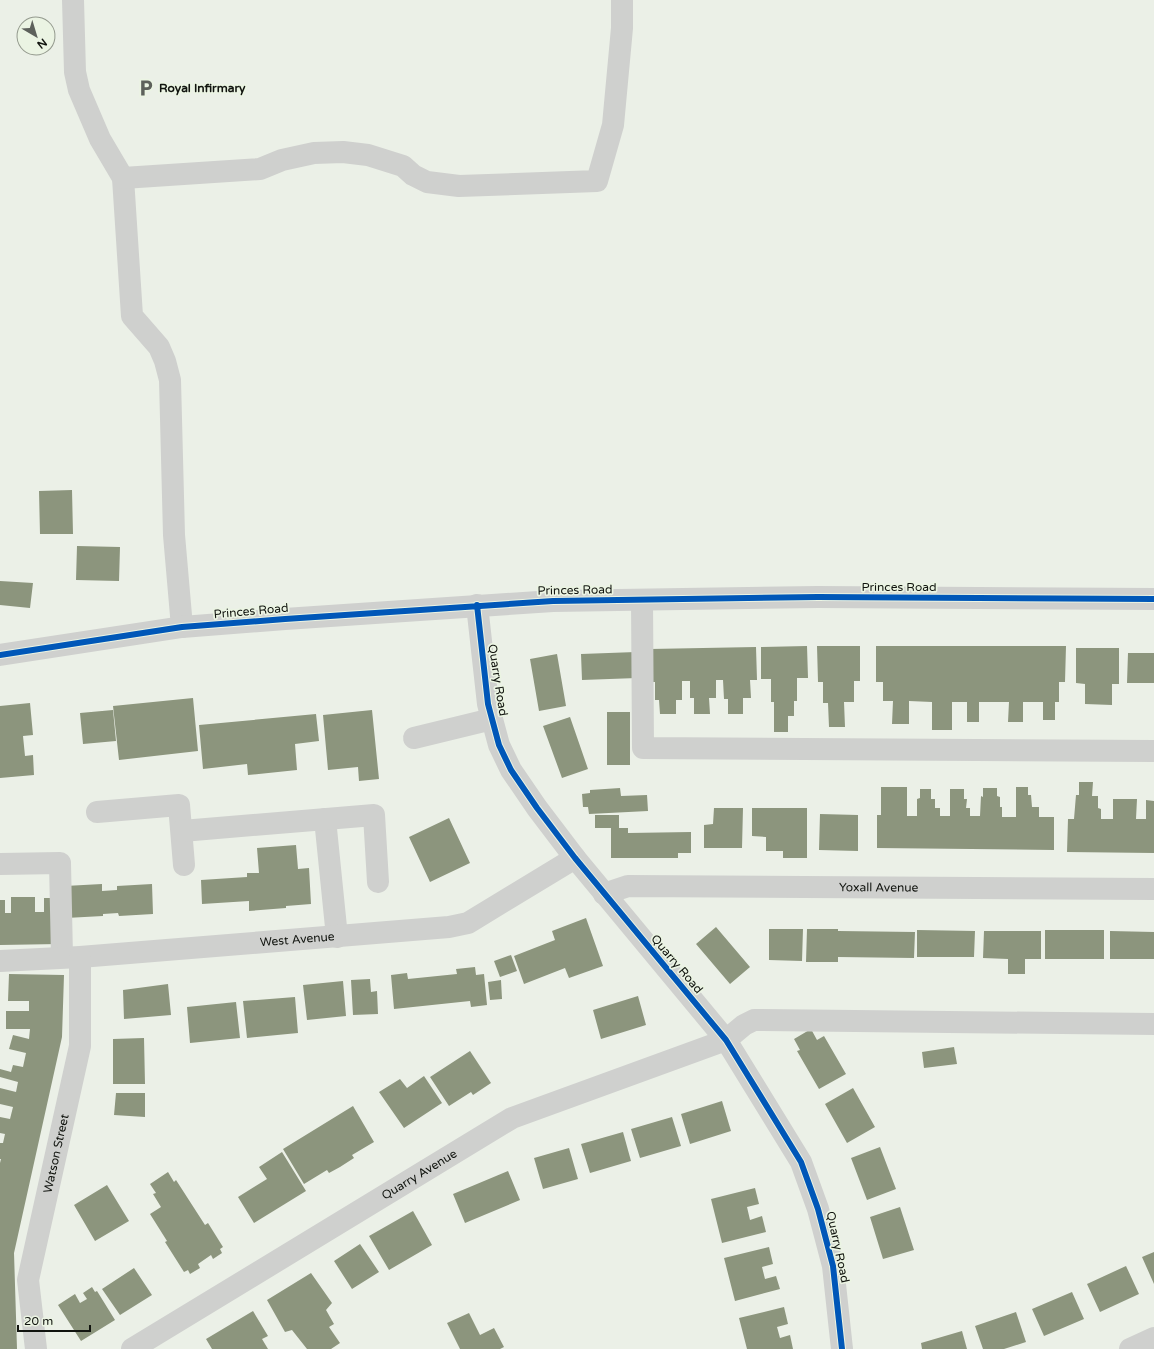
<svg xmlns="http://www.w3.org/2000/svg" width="1154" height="1349" viewBox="0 0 1154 1349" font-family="'Varela Round',sans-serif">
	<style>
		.building { fill: #8c957d }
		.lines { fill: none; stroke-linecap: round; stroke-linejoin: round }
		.minor { stroke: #cfd0ce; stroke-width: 22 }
		.major { stroke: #cfd0ce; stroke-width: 22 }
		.cycleway-casing { stroke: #ebf4e3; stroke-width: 8 }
		.cycleway { stroke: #0057b8; stroke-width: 6 }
		.labels { text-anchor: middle; stroke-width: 3.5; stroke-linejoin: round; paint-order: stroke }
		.poi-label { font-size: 12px; font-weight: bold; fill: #11140f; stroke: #ebf4e3; text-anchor: start }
		.street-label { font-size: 12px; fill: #11140f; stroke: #ebf4e3 }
	</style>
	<rect width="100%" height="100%" fill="#ebf0e7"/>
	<path class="building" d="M72,490L73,534H40L39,491Z
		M77,546L120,547L119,581L76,580Z
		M0,581L33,583L30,608L0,605Z
		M807,646L808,678H797V701H794V716H788V732H774V702H771V679H761V647Z
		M817,646H860V681H854V702H844L845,727H829L828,703H823V682H818Z
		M876,646H1066L1065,682H1059V702H1055V720H1043V702H1023V722H1008L1009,702H979V722H967V702H952V730H932V702L909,701V724H892L893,701H883V682H876Z
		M756,647L757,680H750L751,698H743V714H728V699H724L723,680H716V698H709L710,714H694V698H690V681H682V700H676V714H660L659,700H655V682H651L650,649Z
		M1076,648H1119V684H1112V705L1085,704V684L1076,683Z
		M636,652L637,678L582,680L581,654Z
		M1128,653H1154V683H1127Z
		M557,654L566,706L539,711L530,659Z
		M193,698L198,751L119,760L113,706Z
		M30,703L33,735L23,736L25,756L33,755L34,775L0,778V706Z
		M113,710L116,741L83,744L80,713Z
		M372,710L379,779L359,781L358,767L328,770L323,715Z
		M607,712H630V765H607Z
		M316,714L319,741L295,744L297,770L248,775L247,764L203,769L199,725Z
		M570,717L588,769L562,778L543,726Z
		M1079,782H1093L1092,796H1098V808L1101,809V819H1113V799H1137L1136,819H1146V800L1154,801V853L1067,852L1068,819H1074L1076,795H1079Z
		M881,787H907V816H917V799L920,798V789H931V799H935V808H940V816H950V789H964V799H967L966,808H970V816H980L981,796L983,797V788H997V796L1000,797V807H1002V817H1016V787H1028V795H1031L1032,807H1039V817H1054V850L877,848V815H881Z
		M620,788L621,796L647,795L648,811L589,814L588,807H583L582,794L590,793V790Z
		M714,808H743L742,848H704V825L713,824Z
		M752,808H807V858H783V851H766V837L752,836Z
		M820,814L858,815V851L819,850Z
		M595,815H619V828H628V833L691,832V853H678V858H611V828H595Z
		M449,818L470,863L430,882L409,837Z
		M296,845L298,869L309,868L311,904L286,906V908L249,911V901L202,904L201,880L247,877V873H259L257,848Z
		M102,884V891L117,890V886L152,884L153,914L119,916L118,913L103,914V916L66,918L65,886Z
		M11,897H35V912H44V898H58L59,944L0,945V900H5V913H11Z
		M586,918L603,966L569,978L565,968L524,984L514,956L555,940L552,931Z
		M716,927L750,967L730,984L696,944Z
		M769,929H803L802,961L769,960Z
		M807,929H838V931L915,932L914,958L838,957V962H806Z
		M917,930L975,931L974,957H917Z
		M1045,930H1104V959H1045Z
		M984,931H1041V959H1025V974H1008V959L983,958Z
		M1110,931L1154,932V959H1110Z
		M511,955L517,971L500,977L494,961Z
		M475,967L476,975L484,974L487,1005L471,1007L470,1001L394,1009L391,975L407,973L408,979L457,974L456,969Z
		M9,974L64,975L62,1037L14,1253L17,1349H0V1163L1,1159H0V1143H3L5,1134L0,1133V1117L10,1119L13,1107L0,1104V1088L16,1092L18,1082L0,1077V1069L11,1072L13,1065L23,1067L26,1053L9,1049L13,1035L29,1039L30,1029H6V1011H29V1001H8Z
		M370,979L371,992L377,991L378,1014L353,1015L351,980Z
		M501,980L502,999L490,1000L488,982Z
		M343,981L346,1016L307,1020L303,985Z
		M168,984L171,1015L124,1019L123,990Z
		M638,996L646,1025L601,1039L593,1010Z
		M295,997L298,1033L247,1038L243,1001Z
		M236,1002L240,1038L190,1043L187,1007Z
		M811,1029L817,1040L824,1036L846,1074L819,1089L797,1051L800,1050L794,1039Z
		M144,1038L145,1084H113V1039Z
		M954,1047L957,1064L924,1068L922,1052Z
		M470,1051L491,1083L473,1095L471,1092L449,1106L430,1077Z
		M424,1076L442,1103L404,1128L379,1092L400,1079L407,1088Z
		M853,1088L875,1127L847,1143L825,1104Z
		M116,1093H145V1117L114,1115Z
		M722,1101L731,1131L690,1144L681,1114Z
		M353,1106L374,1142L352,1155L354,1158L340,1167L329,1173L327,1170L304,1184L283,1149Z
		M672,1117L681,1146L640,1158L631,1129Z
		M623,1132L631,1161L590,1173L581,1144Z
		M880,1147L896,1189L867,1200L851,1158Z
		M569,1148L578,1179L543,1189L534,1158Z
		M282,1152L306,1191L254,1223L238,1197L267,1179L259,1167Z
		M508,1171L520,1200L465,1223L453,1194Z
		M168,1172L174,1182L176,1180L205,1225L208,1223L223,1247L220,1249L222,1253L213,1259L211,1255L198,1264L200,1268L190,1274L188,1270L184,1272L165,1242L167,1241L150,1214L161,1207L153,1194L156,1193L150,1184Z
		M107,1185L129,1221L95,1241L74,1205Z
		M755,1188L759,1204L747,1207L750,1220L762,1216L766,1232L722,1243L711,1199Z
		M900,1207L914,1250L883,1259L870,1217Z
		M413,1211L432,1245L389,1270L369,1236Z
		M360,1244L379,1272L352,1289L334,1261Z
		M769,1247L773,1264L762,1267L765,1279L776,1276L780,1289L735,1301L724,1258Z
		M1154,1252V1284L1142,1257Z
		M1126,1266L1139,1294L1100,1312L1087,1284Z
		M134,1268L152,1295L120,1315L102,1289Z
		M311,1273L332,1303L326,1310L334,1324L329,1327L340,1343L331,1349H307L292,1330L285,1332L267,1300Z
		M92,1287L95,1292L97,1291L115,1320L81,1341L58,1305L75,1294L80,1303L87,1299L83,1293Z
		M1072,1292L1084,1319L1044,1336L1032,1309Z
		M784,1307L788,1324L777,1327L780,1338L790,1335L793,1349H747L739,1318Z
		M253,1311L268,1336L262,1339L268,1349H212L206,1339Z
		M1016,1312L1026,1342L1004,1349H983L975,1326Z
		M469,1313L480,1335L494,1328L504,1347L500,1349H460L447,1323Z
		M962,1331L967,1349H922L921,1343Z"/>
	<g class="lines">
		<g class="minor">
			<path d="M73,0L75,72L79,90L100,139L123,178L132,316L159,347L165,361L170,380L174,535L182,627"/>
			<path d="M123,178L260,169L282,160L314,153L343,152L368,155L403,166L413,175L427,182L459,186L597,181L613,125L622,28V0"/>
			<path d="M642,600L643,748L1154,751"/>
			<path d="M477,605L488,704L499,745L511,770L537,808L575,858L726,1040L801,1162L818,1209L833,1266L842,1349"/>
			<path d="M0,655L182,627L285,619L553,601L818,597L1154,599"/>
			<path d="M414,738L492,719"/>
			<path d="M97,812L179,805L184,865"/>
			<path d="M325,819L337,937"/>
			<path d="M182,831L374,815L378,882"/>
			<path d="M0,864L60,863L62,957"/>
			<path id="s1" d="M604,894L628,886L1154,889"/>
			<path id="s2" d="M0,961L80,957L449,927L468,923L575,858"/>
			<path id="s3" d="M36,1349L28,1280L80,1046V957"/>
			<path id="s4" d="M132,1349L512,1118L726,1040L744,1025L754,1020L1154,1024"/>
		</g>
		<path class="major" d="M1130,1349L1154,1338"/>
		<g class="cycleway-casing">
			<path id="cycleway" d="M477,605L488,704L499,745L511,770L537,808L575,858L726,1040L801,1162L818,1209L833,1266L842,1349
				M0,655L182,627L285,619L553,601L818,597L1154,599"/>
		</g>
		<use href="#cycleway" class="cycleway"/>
	</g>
	<defs>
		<g id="parking-bare" transform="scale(1.38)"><path d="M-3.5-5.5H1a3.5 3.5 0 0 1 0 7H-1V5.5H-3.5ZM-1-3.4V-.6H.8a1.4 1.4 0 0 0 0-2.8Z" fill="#5d615b" stroke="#ebf4e3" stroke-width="2.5" paint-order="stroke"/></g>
	</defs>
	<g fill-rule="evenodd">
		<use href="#parking-bare" x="146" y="88"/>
	</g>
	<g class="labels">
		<g class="poi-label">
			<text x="159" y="92">Royal Infirmary</text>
		</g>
		<g class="street-label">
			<text x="899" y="591">Princes Road</text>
			<text transform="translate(575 590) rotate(-1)" y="4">Princes Road</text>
			<text transform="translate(251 611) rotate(-5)" y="4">Princes Road</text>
			<text transform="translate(498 680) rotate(81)" y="4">Quarry Road</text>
			<text dy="4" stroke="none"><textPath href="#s1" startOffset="276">Yoxall Avenue</textPath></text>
			<text dy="4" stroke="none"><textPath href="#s2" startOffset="298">West Avenue</textPath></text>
			<text transform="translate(677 964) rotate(50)" y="4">Quarry Road</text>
			<text dy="4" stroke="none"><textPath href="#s3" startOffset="199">Watson Street</textPath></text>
			<text dy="4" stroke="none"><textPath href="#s4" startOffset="336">Quarry Avenue</textPath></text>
			<text transform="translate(838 1247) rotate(78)" y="4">Quarry Road</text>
		</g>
	</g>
	<g transform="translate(36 36) rotate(142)"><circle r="19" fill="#ebf4e3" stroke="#949a8e"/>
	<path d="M0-3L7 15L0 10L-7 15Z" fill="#5d615b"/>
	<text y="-6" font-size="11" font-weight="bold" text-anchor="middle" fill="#11140f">N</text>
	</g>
	<path d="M18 1325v6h72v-6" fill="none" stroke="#11140f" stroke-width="2"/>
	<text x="24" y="1325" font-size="12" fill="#11140f" stroke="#ebf4e3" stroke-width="3" paint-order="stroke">20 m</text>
</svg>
